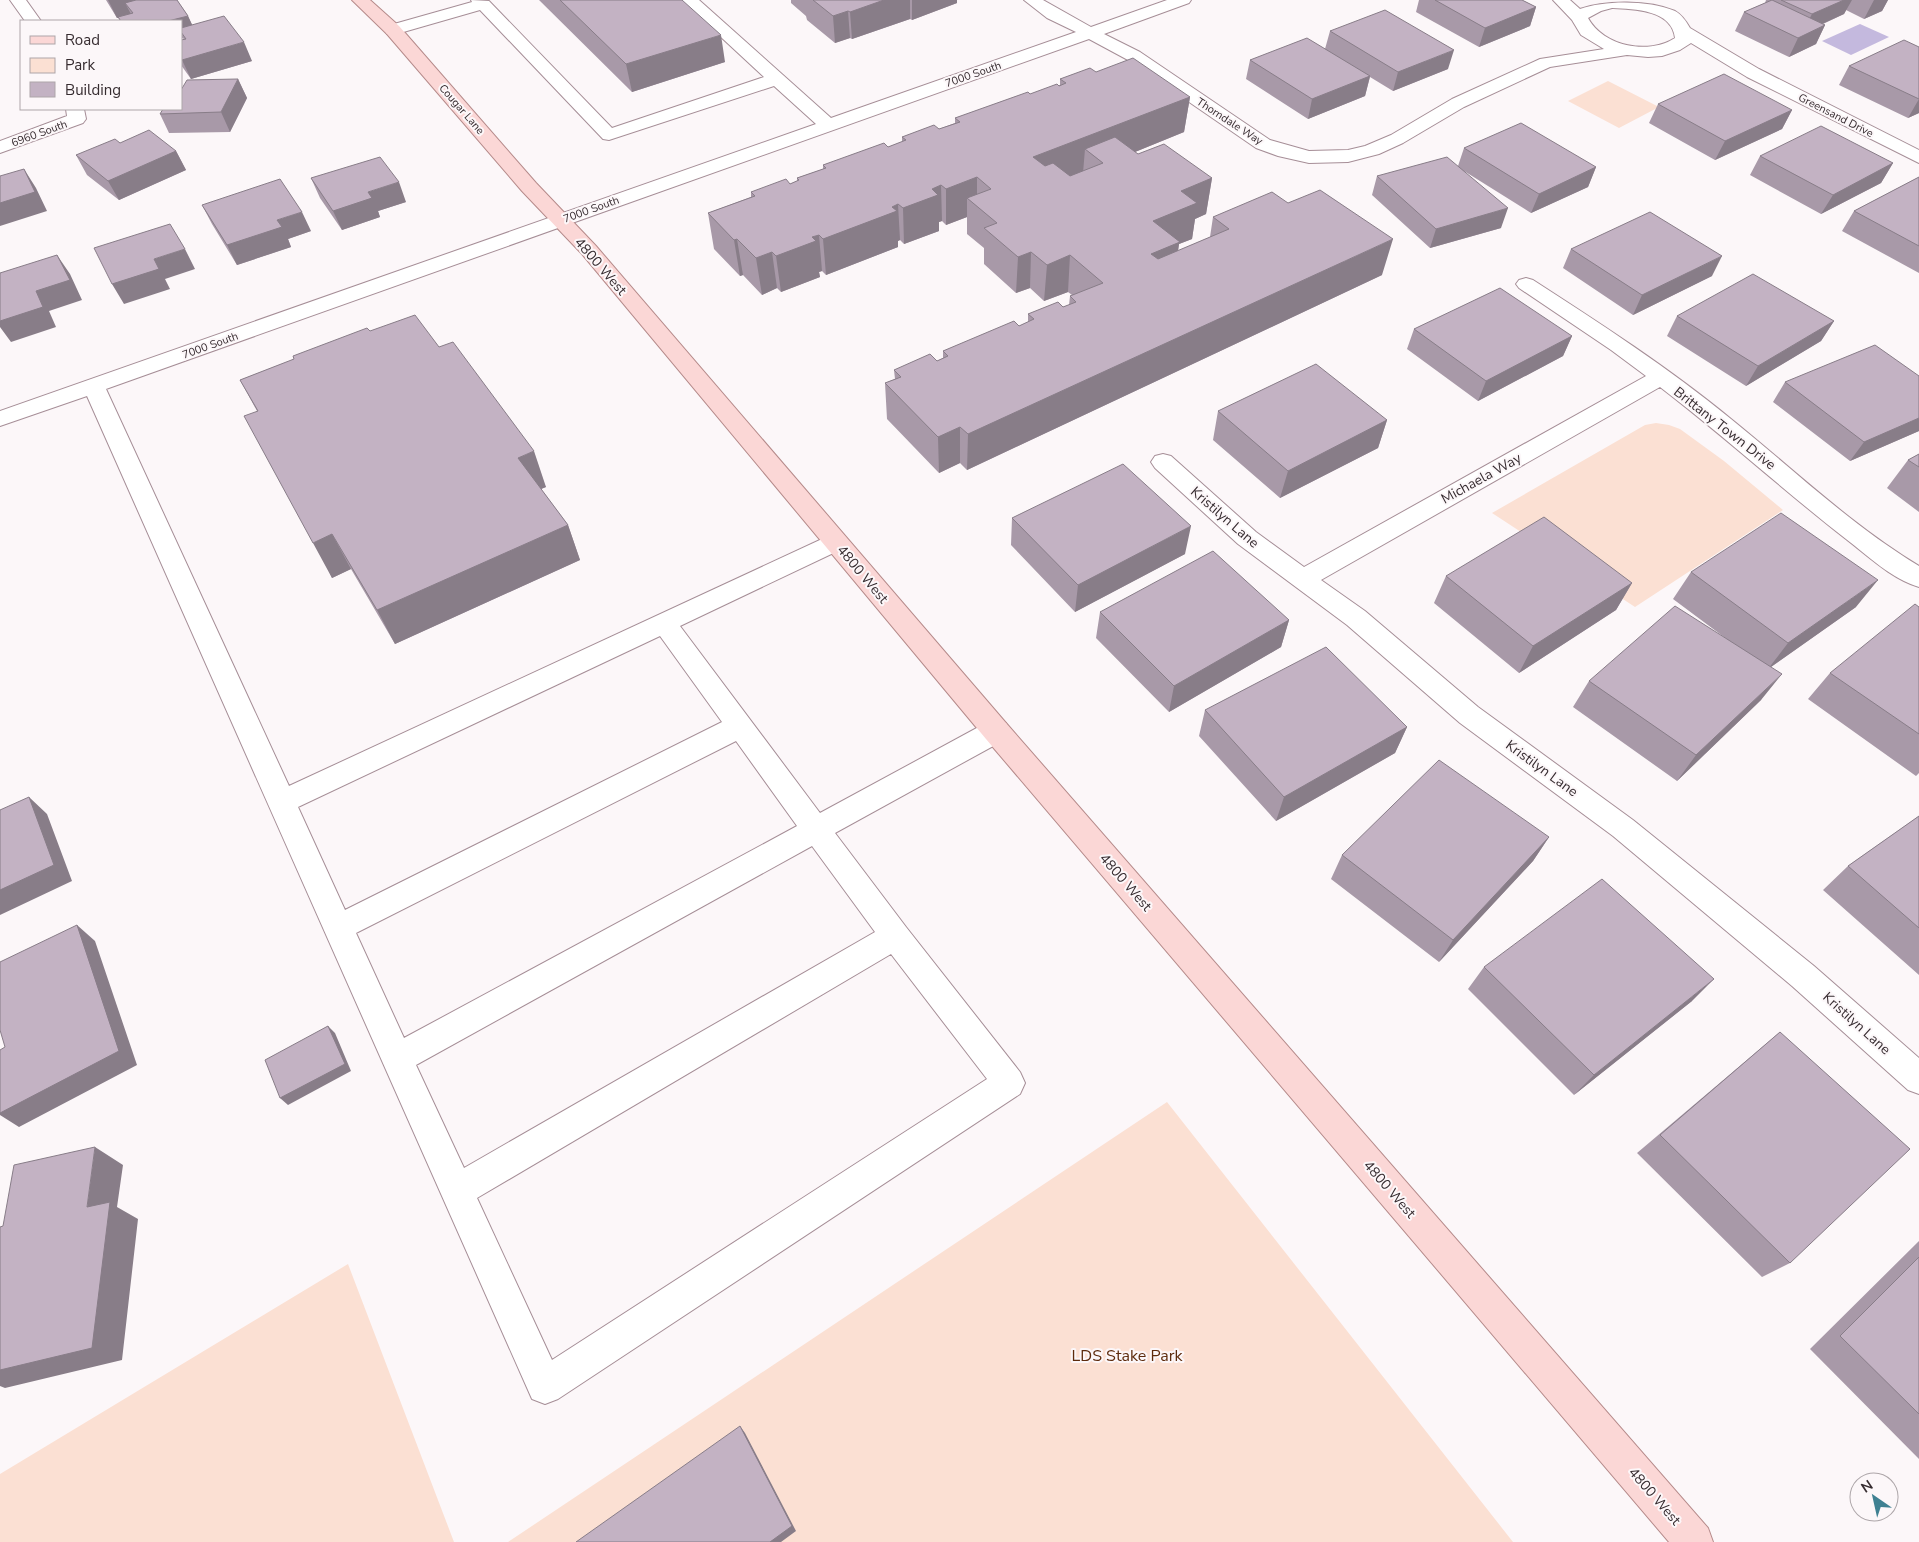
<svg xmlns="http://www.w3.org/2000/svg" width="1919" height="1542" viewBox="0 0 1919 1542" font-family="'Nunito Sans',sans-serif">
	<style>
		.green { fill: #fbe0d3 }
		.water { fill: #c4b9de }
		.lines { fill: none; stroke-linecap: round; stroke-linejoin: round }
		.minor-casing { stroke: #a68e97; stroke-width: 2 }
		.major-casing { stroke: #b58a8a; stroke-width: 2 }
		.minor { fill: #fff; fill-rule: evenodd }
		.major { fill: #fbd7d6; fill-rule: evenodd }
		.wall { fill: #a899a8 }
		.shaded-wall { fill: #887d88 }
		.building { fill: #c3b2c3; stroke: #887d88 }
		.labels { text-anchor: middle; stroke-width: 4; stroke-linejoin: round; paint-order: stroke }
		.far-street-label { font-size: 11px; fill: #362c30; stroke: #fcf7f9 }
		.street-label { font-size: 14px; fill: #362c30; stroke: #fcf7f9 }
		.near-park-label { font-size: 16px; fill: #5d2b0d; stroke: #fcf7f9 }
	</style>
	<rect width="100%" height="100%" fill="#fcf7f9"/>
	<path class="green" d="M1608,81L1659,107L1619,128L1568,101Z
		M1656,423L1669,425L1680,429L1724,461L1783,510L1635,607L1492,513L1645,425Z
		M1167,1102L1513,1542H508Z
		M348,1264L454,1542H0V1474Z"/>
	<path class="water" d="M1860,24L1889,37L1851,55L1822,41Z"/>
	<g class="lines">
		<g class="minor-casing">
			<path id="minor" d="M10,0H26L41,21H25Z
				M471,0L489,1L612,128L764,77L681,0H699L831,118L1076,32L1047,18L1024,0H1043L1091,27L1167,0H1191L1189,3L1104,34L1140,52L1270,140L1309,151L1348,150L1365,146L1391,135L1452,99L1540,59L1604,49L1581,35L1572,20L1553,0H1570L1580,9C1605,0 1649,0 1675,11C1682,15 1686,21 1690,28L1759,69L1919,150V163L1747,77L1691,43L1680,50L1662,56L1648,57L1627,55L1550,67L1464,107L1403,143L1379,154L1348,162L1309,163L1278,156L1256,148L1128,60L1089,39L106,389L289,786L835,533L844,536L847,542L844,548L680,626L820,813L986,723L996,720L1006,723L1009,731L1006,739L835,833L906,927L1020,1072L1025,1083L1020,1094L558,1399L545,1404L532,1399L87,396L0,426V411L816,124L774,86L609,140L603,139L480,10L393,35L387,34L385,30L387,26L472,2ZM1612,8C1635,9 1672,10 1675,38C1649,55 1604,47 1588,18L1601,11ZM660,636L722,722L345,910L298,807ZM736,741L797,826L404,1038L356,933ZM812,846L875,932L464,1168L416,1065ZM891,954L987,1079L552,1360L477,1198Z
				M66,109H84L86,119L83,123L0,153V141L67,116Z
				M1526,278L1533,280C1601,324 1669,368 1731,419C1793,469 1851,525 1919,566V587C1892,579 1868,556 1846,539C1783,490 1724,436 1660,387L1321,580L1365,611L1478,707L1633,820L1814,966L1919,1058V1094L1908,1090L1792,986L1613,836L1460,723L1347,625L1238,544L1155,468L1151,462L1155,456L1163,454L1171,456L1256,532L1304,567L1646,376L1611,350L1519,288L1516,284L1519,280Z"/>
		</g>
		<g class="major-casing">
			<path id="major" d="M352,0H370L399,26L536,183L596,246L1006,723L1708,1528L1713,1542H1669L986,739L582,254L522,191L387,34Z"/>
		</g>
		<use href="#minor" class="minor"/>
		<use href="#major" class="major"/>
	</g>
	<path class="wall" d="M106,0H177L188,16L192,25L252,61L191,79L181,65V40H184L183,38L181,39V21H120L118,17L131,14L117,18Z
		M539,0H682L725,62L632,92Z
		M791,0H957V3L912,20L910,19L852,39L850,38L835,43L807,20L806,16L791,3Z
		M1419,0H1522L1536,7L1530,26L1479,47L1416,12Z
		M1766,0H1888L1882,11L1864,19L1846,10L1844,14L1823,24L1825,25L1816,44L1789,57L1735,31L1744,12L1765,3Z
		M1330,31L1448,69L1393,91L1370,77L1365,96L1308,119L1246,79L1250,60L1325,49Z
		M1919,47V113L1908,118L1839,85L1849,66Z
		M1096,72L1190,97L1184,132L1135,152L1138,154L1212,178L1206,214L1195,219L1192,239L1179,244L1178,251L1210,237L1213,217L1382,275L967,470L960,463L939,473L887,419L885,383L895,379L894,370L937,361L943,358V351L1019,326L1028,322V314L1063,307L1069,305L1070,296L1072,295L1068,292L1044,301L1030,288L1016,293L984,264V248L967,234V217L946,225L942,221L939,222V231L904,244L900,240L898,241V247L826,275L822,271L819,272L820,277L781,292L777,288L762,295L743,275L740,276L714,249L708,213L751,197V192L790,184L797,181V178L823,169V165L888,147L902,142V137L939,129L955,123V118L1060,85V79Z
		M238,79L247,98L230,132L169,133L160,114Z
		M1658,104L1792,110L1782,129L1715,160L1649,123Z
		M120,143L176,151L186,170L119,200L87,175L76,155Z
		M1464,148L1596,167L1588,187L1531,213L1464,171L1501,228L1430,248L1372,195L1377,176L1458,166Z
		M1760,156L1893,163L1881,183L1821,214L1750,175Z
		M1919,177V273L1842,231L1854,211Z
		M311,178L406,202L378,211L380,217L342,230L320,198Z
		M202,205L311,231L288,239L291,247L237,265L212,224Z
		M1571,249L1712,276L1633,315L1563,268Z
		M1677,316L1834,321L1821,341L1746,386L1667,336Z
		M1414,329L1572,336L1563,356L1478,401L1407,349Z
		M370,331L439,347L546,487L541,489L568,525L580,560L395,644L351,569L332,578L257,411L240,380Z
		M1919,376V431L1850,461L1773,402L1785,382Z
		M1218,411L1387,420L1378,448L1280,498L1213,440Z
		M1919,454V512L1887,488L1908,460Z
		M1012,518L1185,554L1075,612L1011,545Z
		M1691,572L1856,607L1771,667L1761,700L1677,781L1573,707L1589,681L1728,640L1673,599Z
		M1446,576L1632,583L1616,610L1519,673L1434,603Z
		M1919,607V773L1916,776L1808,699L1830,673Z
		M1100,612L1289,620L1281,647L1169,712L1096,638Z
		M1205,710L1407,727L1395,753L1276,821L1199,736Z
		M1919,816V975L1823,890L1848,866Z
		M1549,837L1533,861L1439,962L1331,879L1342,855Z
		M1484,967L1692,1001L1574,1095L1468,989Z
		M1780,1032L1790,1263L1762,1277L1637,1153Z
		M1919,1241V1459L1810,1349Z"/>
	<path class="shaded-wall" d="M108,0H158L125,3L131,14L117,18Z
		M884,0H910V19L852,39L850,12Z
		M912,0H957V3L912,20Z
		M1844,0H1852L1844,14L1802,33L1812,14Z
		M1874,0H1888L1882,11L1864,19Z
		M1536,7L1530,26L1479,47L1485,28Z
		M848,11L850,38L835,43L833,16Z
		M188,16L197,35L181,32V21H168Z
		M1825,25L1816,44L1789,57L1798,38Z
		M721,35L725,62L632,92L626,64Z
		M244,42L252,61L191,79L182,60Z
		M1454,50L1448,69L1393,91L1398,72Z
		M1370,76L1365,96L1308,119L1312,99Z
		M238,79L247,98L230,132L221,112Z
		M1190,97L1184,132L1103,165V163L1085,149L1083,173L1032,193L1033,157Z
		M1919,99V113L1908,118Z
		M1792,110L1782,129L1715,160L1725,141Z
		M176,151L186,170L119,200L108,181Z
		M1893,163L1881,183L1821,214L1833,195Z
		M1596,167L1588,187L1531,213L1539,194Z
		M24,169L36,188L47,211L0,226V203Z
		M977,177V206L967,198V217L946,225V189Z
		M1212,178L1206,214L1195,219L1192,239L1179,244L1174,278L1146,290L1153,221L1181,191Z
		M399,182L406,202L378,211L380,217L342,230L333,211L368,192Z
		M941,185L942,221L939,222V231L904,244L903,208L932,189Z
		M898,204L900,240L898,241V247L826,275L823,239Z
		M1508,208L1501,228L1430,248L1436,229Z
		M302,212L311,231L288,239L291,247L237,265L227,245L277,220Z
		M819,235L822,271L819,272L820,277L781,292L776,256L812,237Z
		M737,239L743,275L740,276L734,240Z
		M1393,239L1382,275L967,470L968,434Z
		M185,249L195,269L165,279L170,289L124,304L112,284L154,259Z
		M772,252L777,288L762,295L756,258Z
		M1031,252L1030,288L1016,293L1018,257Z
		M57,255L70,274L82,300L49,311L56,327L11,342L0,327V321L36,291Z
		M1070,255L1068,292L1044,301L1047,265Z
		M1722,256L1712,276L1633,315L1642,295Z
		M1834,321L1821,341L1746,386L1758,366Z
		M1572,336L1563,356L1478,401L1486,381Z
		M1919,418V431L1850,461L1864,442Z
		M1387,420L1378,448L1280,498L1288,471Z
		M960,427V463L939,473L938,437Z
		M534,451L546,487L531,493L518,458Z
		M568,525L580,560L395,644L377,610Z
		M1191,526L1185,554L1075,612L1078,585Z
		M332,534L351,569L332,578L313,543Z
		M1878,580L1856,607L1768,669L1788,643Z
		M1632,583L1616,610L1519,673L1533,646Z
		M1289,620L1281,647L1169,712L1174,686Z
		M1782,674L1761,700L1677,781L1696,755Z
		M1407,727L1395,753L1276,821L1284,797Z
		M29,797L47,814L72,881L0,915V890Z
		M1549,837L1533,861L1439,962L1453,940Z
		M77,925L95,941L137,1065L19,1127L0,1115V1113Z
		M1714,979L1692,1001L1574,1095L1594,1075Z
		M328,1026L335,1033L351,1071L288,1105L280,1098Z
		M95,1147L123,1165L117,1207L138,1219L122,1360L5,1388L0,1386V1370L87,1207Z
		M740,1426L745,1433L796,1531L781,1542H770Z"/>
	<path class="building" d="M136,0H177L188,16L168,21H121L118,17L133,13L125,3Z
		M560,0H682L721,35L626,64Z
		M813,0H884L850,12L848,11L833,16Z
		M1435,0H1522L1536,7L1485,28Z
		M1772,0L1825,25L1798,38L1744,12Z
		M1781,0H1844L1812,14Z
		M1385,10L1454,50L1398,72L1330,31Z
		M224,16L244,42L182,60L181,59V40L186,39L181,32V28Z
		M1307,38L1370,76L1312,99L1250,60Z
		M1904,40L1919,47V99L1849,66Z
		M1133,58L1190,97L1033,157L1045,166L1053,163L1070,176L1103,163L1085,149L1115,137L1138,154L1164,144L1212,178L1181,191L1197,203L1153,221L1180,242L1151,254L1158,259L1229,229L1213,217L1272,192L1288,203L1320,190L1393,239L968,434L960,427L938,437L885,383L901,377L894,370L930,354L937,361L948,356L943,351L1014,321L1019,326L1034,319L1028,314L1058,302L1063,307L1076,302L1070,296L1103,283L1070,255L1047,265L1031,252L1018,257L984,228L997,223L967,198L991,189L977,177L946,189L941,185L932,189L938,195L903,208L898,204L892,207L897,211L823,239L819,235L812,237L816,241L776,256L772,252L756,258L737,239L734,240L708,213L755,196L751,192L786,179L790,184L799,180L797,178L826,168L823,165L884,143L888,147L906,140L902,137L934,125L939,129L960,122L955,118L1028,92L1030,94L1057,84L1059,86L1066,83L1060,79L1090,68L1096,72Z
		M1724,74L1792,110L1725,141L1658,104Z
		M238,79L221,112L160,114L163,109H181V90L187,80Z
		M1521,123L1596,167L1539,194L1464,148Z
		M1821,126L1893,163L1833,195L1760,156Z
		M149,130L176,151L108,181L76,155L115,139L120,143Z
		M380,157L399,182L368,192L372,198L333,211L311,178Z
		M1447,157L1508,208L1436,229L1377,176Z
		M24,169L35,192L0,203V176Z
		M1919,177V246L1854,211Z
		M280,179L302,212L277,220L282,227L227,245L202,205Z
		M1650,212L1722,256L1642,295L1571,249Z
		M170,224L185,249L154,259L159,269L112,284L94,248Z
		M57,255L70,280L36,291L43,307L0,321V273Z
		M1753,274L1834,321L1758,366L1677,316Z
		M1500,288L1572,336L1486,381L1414,329Z
		M415,315L439,347L453,342L534,451L518,458L568,525L377,610L332,534L313,543L244,416L258,411L240,380L294,359L293,356L367,328L370,331Z
		M1875,345L1919,376V418L1864,442L1785,382Z
		M1316,364L1387,420L1288,471L1218,411Z
		M1919,454V467L1908,460Z
		M1123,464L1191,526L1078,585L1012,518Z
		M1781,513L1878,580L1788,643L1691,572Z
		M1544,517L1632,583L1533,646L1446,576Z
		M1213,551L1289,620L1174,686L1100,612Z
		M1915,604L1919,607V734L1830,673Z
		M1675,606L1782,674L1696,755L1589,681Z
		M1326,647L1407,727L1284,797L1205,710Z
		M1439,760L1549,837L1453,940L1342,855Z
		M29,797L54,865L0,890V810Z
		M1919,816V928L1848,866Z
		M1602,879L1714,979L1594,1075L1484,967Z
		M77,925L119,1051L0,1113V1050L5,1047L0,1030V962Z
		M328,1026L345,1064L280,1098L265,1060Z
		M1780,1032L1910,1149L1790,1263L1660,1135Z
		M95,1147L87,1207L110,1202L92,1348L0,1370V1227L3,1226L14,1165Z
		M1919,1257V1414L1840,1336Z
		M740,1426L792,1526L770,1542H576Z"/>
	<g class="labels">
		<g class="far-street-label">
			<text transform="translate(973 74) rotate(-19)" y="4">7000 South</text>
			<text transform="translate(462 109) rotate(49)" y="4">Cougar Lane</text>
			<text transform="translate(1836 115) rotate(27)" y="4">Greensand Drive</text>
			<text transform="translate(1230 121) rotate(33)" y="4">Thorndale Way</text>
			<text transform="translate(39 133) rotate(-20)" y="4">6960 South</text>
			<text transform="translate(591 209) rotate(-20)" y="4">7000 South</text>
			<text transform="translate(210 345) rotate(-20)" y="4">7000 South</text>
		</g>
		<g class="street-label">
			<text transform="translate(601 266) rotate(49)" y="5">4800 West</text>
			<text transform="translate(1725 428) rotate(38)" y="5">Brittany Town Drive</text>
			<text transform="translate(1481 478) rotate(-29)" y="5">Michaela Way</text>
			<text transform="translate(1225 517) rotate(41)" y="5">Kristilyn Lane</text>
			<text transform="translate(863 574) rotate(50)" y="5">4800 West</text>
			<text transform="translate(1542 768) rotate(36)" y="5">Kristilyn Lane</text>
			<text transform="translate(1126 882) rotate(49)" y="5">4800 West</text>
			<text transform="translate(1857 1023) rotate(42)" y="5">Kristilyn Lane</text>
			<text transform="translate(1390 1189) rotate(49)" y="5">4800 West</text>
			<text transform="translate(1655 1496) rotate(49)" y="5">4800 West</text>
		</g>
		<g class="near-park-label">
			<text x="1127" y="1361">LDS Stake Park</text>
		</g>
	</g>
	<rect x="20" y="20" width="162" height="90" fill="#fcf7f9" stroke="#ada6a9"/>
	<rect x="30" y="36" width="25" height="8" fill="#fbd7d6" stroke="#ada6a9"/>
	<text x="65" y="45" font-size="15" fill="#362c30">Road</text>
	<rect x="30" y="58" width="25" height="15" fill="#fbe0d3" stroke="#ada6a9"/>
	<text x="65" y="70" font-size="15" fill="#362c30">Park</text>
	<rect x="30" y="82" width="25" height="15" fill="#c3b2c3" stroke="#ada6a9"/>
	<text x="65" y="95" font-size="15" fill="#362c30">Building</text>
	<g transform="translate(1874 1497) rotate(326)"><circle r="24" fill="#fcf7f9" stroke="#ada6a9"/>
	<path d="M0-4L9 19L0 12L-9 19Z" fill="#3f8192"/>
	<text y="-8" font-size="14" font-weight="bold" text-anchor="middle" fill="#362c30">N</text>
	</g>
</svg>
